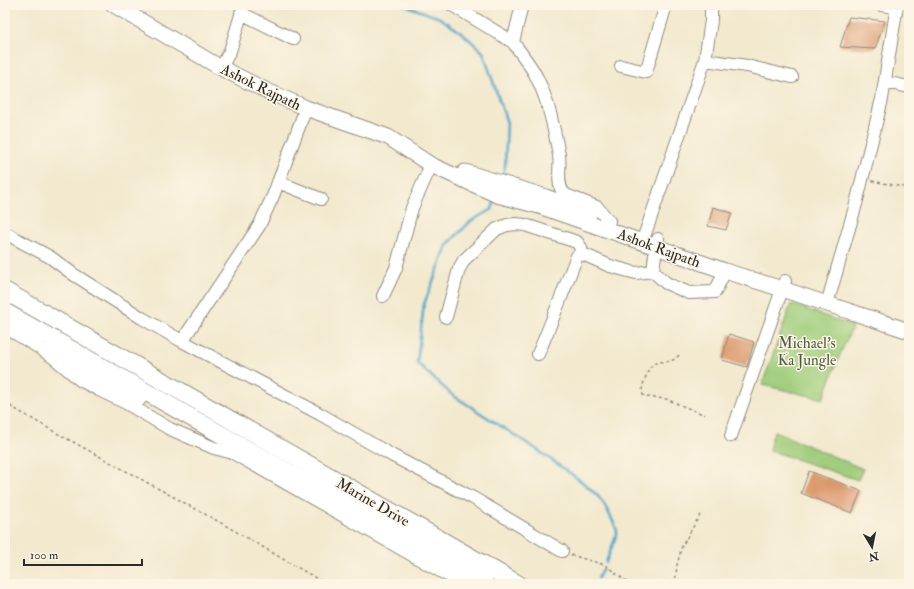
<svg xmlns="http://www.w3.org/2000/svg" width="914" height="589" viewBox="0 0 914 589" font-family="'IM FELL Double Pica',serif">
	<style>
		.green { fill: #a0ce7c; stroke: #667c54 }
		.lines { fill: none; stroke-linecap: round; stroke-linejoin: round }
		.stream { stroke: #4da6ca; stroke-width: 2.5 }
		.building { fill: #db986c }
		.minor-casing { stroke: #8e8a7c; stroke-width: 14 }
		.major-casing { stroke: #8e8a7c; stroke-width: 17 }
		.highway-casing { stroke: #8e8a7c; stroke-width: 19 }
		.path { stroke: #8e8a7c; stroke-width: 1.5; stroke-dasharray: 3 3; stroke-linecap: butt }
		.minor { stroke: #fff; stroke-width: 12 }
		.major { stroke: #fff; stroke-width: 15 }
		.highway { stroke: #fff; stroke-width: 17 }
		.labels { text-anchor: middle; stroke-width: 3; stroke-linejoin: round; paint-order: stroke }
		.street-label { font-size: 15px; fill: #2b2b2b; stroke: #fcf5e5 }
		.park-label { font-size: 15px; fill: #4e5c43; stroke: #fcf5e5 }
	</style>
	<rect width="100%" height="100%" fill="#fcf5e5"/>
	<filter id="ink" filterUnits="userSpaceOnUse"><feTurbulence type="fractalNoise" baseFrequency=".025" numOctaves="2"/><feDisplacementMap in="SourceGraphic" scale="8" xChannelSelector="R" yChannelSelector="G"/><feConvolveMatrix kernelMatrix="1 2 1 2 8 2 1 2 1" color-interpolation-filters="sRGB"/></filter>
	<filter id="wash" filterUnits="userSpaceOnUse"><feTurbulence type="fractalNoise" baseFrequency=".012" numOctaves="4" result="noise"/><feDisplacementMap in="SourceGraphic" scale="16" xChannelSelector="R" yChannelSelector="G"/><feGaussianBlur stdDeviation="0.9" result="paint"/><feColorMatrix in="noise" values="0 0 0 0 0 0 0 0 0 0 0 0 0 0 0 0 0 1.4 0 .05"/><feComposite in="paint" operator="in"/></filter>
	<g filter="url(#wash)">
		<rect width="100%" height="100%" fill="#f2e9ce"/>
		<path class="green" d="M791,304L853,326L841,352L823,399L762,385Z
			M774,431L863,469L858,480L769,450Z"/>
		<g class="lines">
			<path class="stream" d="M404,5L440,18L462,33L483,52L507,123L505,167L502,178
				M495,200L492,209L471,221L448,244L424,304L417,363L451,394L536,449L581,481L597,495L604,504L615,525L617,531L615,539L606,562
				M598,578L603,569"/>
		</g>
		<g id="blocks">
			<path class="building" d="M849,17L885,21L875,49L840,47Z
				M713,207L732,213L726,230L708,226Z
				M729,334L754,342L747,367L722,360Z
				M809,471L861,491L852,513L801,493Z"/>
		</g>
	</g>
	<g filter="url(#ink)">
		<use href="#blocks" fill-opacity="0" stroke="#8e8a7c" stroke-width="1"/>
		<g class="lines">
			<g class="minor-casing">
				<path id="minor" d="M452,5L513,42
					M522,5L513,42C521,54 531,65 537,78C549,102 554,129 559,155C561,167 555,188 566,195L597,207L609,221
					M881,5L897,7
					M241,13L293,39
					M705,60L747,66L792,77
					M621,66L646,72L666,5
					M221,68L230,51L244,5
					M885,82L909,87
					M278,182L321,199
					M5,233L50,257L73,274L142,318L180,340L320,414L393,456L473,498L562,551
					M645,234L705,60L711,21V5
					M658,239L656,247L653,271L666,283L689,293L715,292L725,271
					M383,296L396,268L412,208L431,165
					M827,304L856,204L882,99L897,5
					M446,317L459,269L464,260L497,229L507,225L516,224L525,225L577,242L581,248L580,254
					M5,327L38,347L54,358L80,380L99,390L126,403L170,429L214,448L233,453L463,584
					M182,341L259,226L273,196L306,108
					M538,354C552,322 564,289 577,256L580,254L585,255L610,266L636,273L653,271
					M731,436L785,281"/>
			</g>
			<g class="major-casing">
				<path id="major" d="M114,5L221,68L267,91L306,108L388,137L431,165L497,195L539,206L725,271L782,289L909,331
					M465,172L543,196L590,213"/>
			</g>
			<g class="highway-casing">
				<path id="highway" d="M5,291L518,584
					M5,312L485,584
					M54,348C80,369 108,385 138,398"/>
			</g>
			<path class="path" d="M872,181L909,188
				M679,355C667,370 654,350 645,379C643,385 641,389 643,395L647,397L666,399L705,415
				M5,403L53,431L223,524L326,584
				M571,555L605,565L630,584
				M675,584L677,565L682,546L700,515"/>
			<use href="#minor" class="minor"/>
			<use href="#major" class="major"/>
			<use href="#highway" class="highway"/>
		</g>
	</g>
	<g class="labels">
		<g class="street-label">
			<text transform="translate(261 87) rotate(26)" y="5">Ashok Rajpath</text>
			<text transform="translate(659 248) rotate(20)" y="5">Ashok Rajpath</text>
			<text transform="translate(373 502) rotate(30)" y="5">Marine Drive</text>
		</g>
		<g class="park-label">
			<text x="807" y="348">Michael's<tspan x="807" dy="17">Ka Jungle</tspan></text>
		</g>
	</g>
	<rect width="914" height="589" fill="none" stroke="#fcf5e5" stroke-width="20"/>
	<g transform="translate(872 547) rotate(170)" stroke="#fcf5e5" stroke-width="3" paint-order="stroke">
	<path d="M0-3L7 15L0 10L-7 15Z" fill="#2b2b2b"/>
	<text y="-6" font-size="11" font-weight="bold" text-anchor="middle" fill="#2b2b2b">N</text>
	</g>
	<path d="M24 559v6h118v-6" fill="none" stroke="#2b2b2b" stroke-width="2"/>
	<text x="30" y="559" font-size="12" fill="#2b2b2b" stroke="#fcf5e5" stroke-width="3" paint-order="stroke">100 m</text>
</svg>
